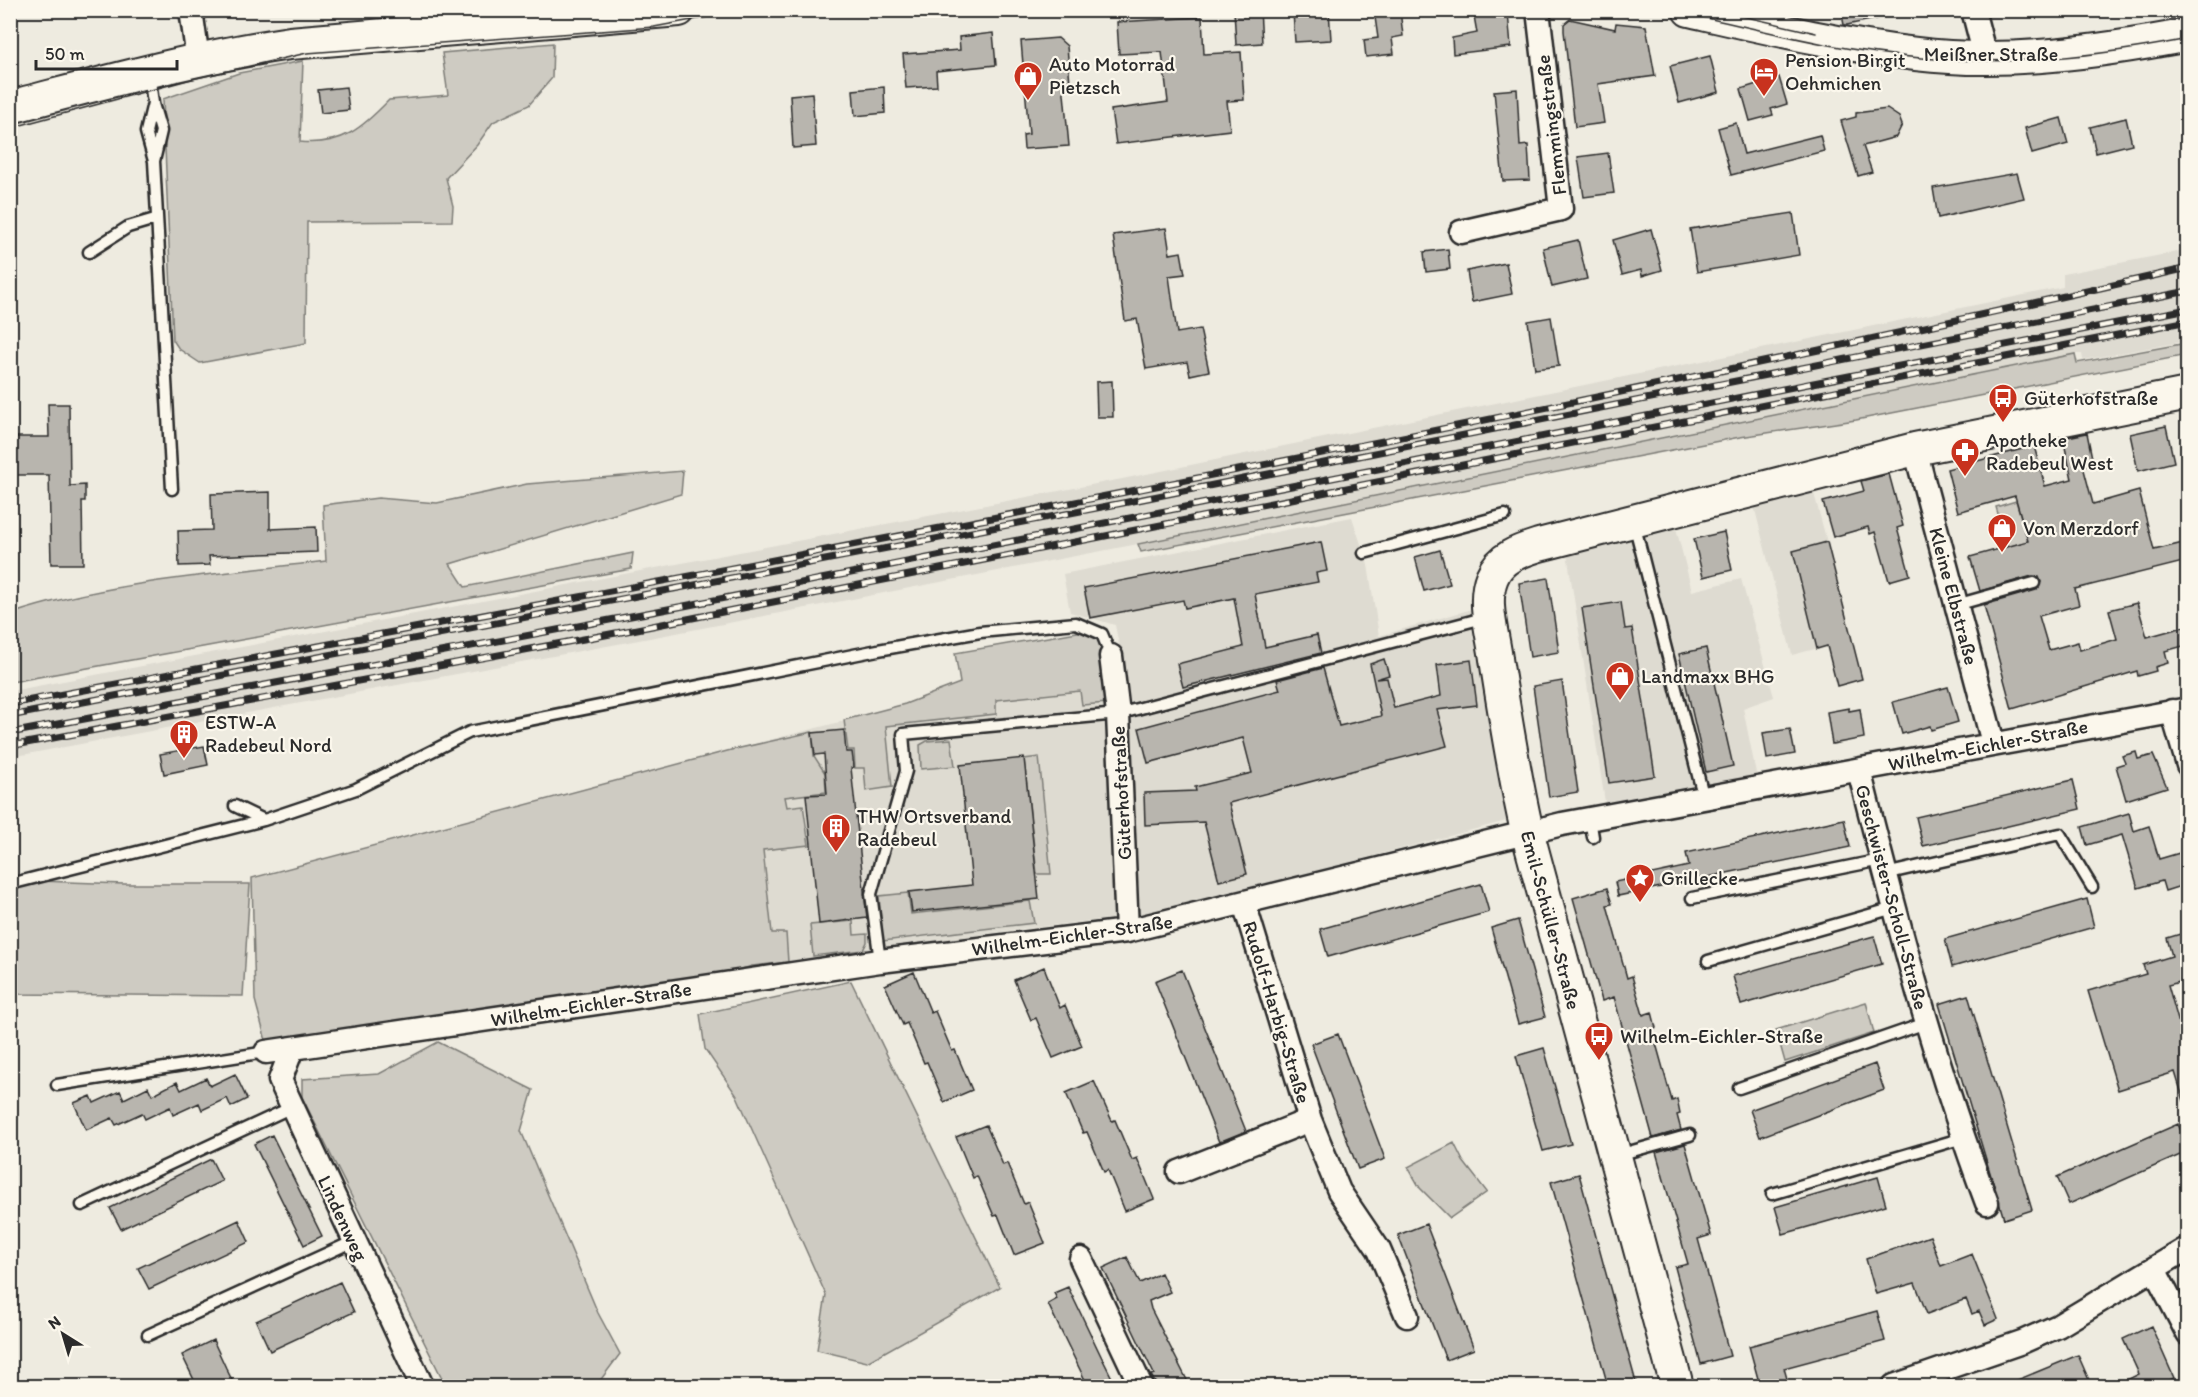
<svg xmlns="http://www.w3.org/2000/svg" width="2198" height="1397" viewBox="0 0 2198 1397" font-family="Itim,sans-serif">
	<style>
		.built { fill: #dedbd1 }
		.green { fill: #cecbc2; stroke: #7c7b76; stroke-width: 1.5 }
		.building { fill: #b8b5ae; stroke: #2b2b2b; stroke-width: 1.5 }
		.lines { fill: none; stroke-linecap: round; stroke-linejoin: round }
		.lane-casing { stroke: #2b2b2b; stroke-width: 15 }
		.street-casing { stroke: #2b2b2b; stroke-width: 27 }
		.secondary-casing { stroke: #2b2b2b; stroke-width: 36 }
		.lane { stroke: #fbf7ec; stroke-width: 10 }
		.street { stroke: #fbf7ec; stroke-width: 22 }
		.secondary { stroke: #fbf7ec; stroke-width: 32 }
		.tram { stroke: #2b2b2b; stroke-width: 1.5 }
		.rail-casing { stroke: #2b2b2b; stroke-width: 7 }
		.rail { stroke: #fbf7ec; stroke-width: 4.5; stroke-dasharray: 14; stroke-linecap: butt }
		.labels { text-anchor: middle; stroke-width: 4.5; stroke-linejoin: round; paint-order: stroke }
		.street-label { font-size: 20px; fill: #2b2b2b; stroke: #fbf7ec }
		.poi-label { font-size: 20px; fill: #2b2b2b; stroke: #fbf7ec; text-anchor: start }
	</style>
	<rect width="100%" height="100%" fill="#eeebe0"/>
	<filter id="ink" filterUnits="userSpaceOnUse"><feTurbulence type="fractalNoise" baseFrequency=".0167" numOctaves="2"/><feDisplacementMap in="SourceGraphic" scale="12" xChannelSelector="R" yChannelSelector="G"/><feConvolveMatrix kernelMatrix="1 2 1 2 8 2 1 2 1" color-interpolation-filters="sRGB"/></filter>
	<g filter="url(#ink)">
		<path class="built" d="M2187,250V341L2083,360L2082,354H2075L1138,544L671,634L11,757V691L1122,479L1722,357L2063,287V274Z
			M1812,486L1853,639L1792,655L1753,502Z
			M1352,517L1368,565L1379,636L1479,607L1510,820L1154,914L1021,929L752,966L731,750L1120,650L1115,625L1070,612L1063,574Z
			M1675,524L1692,591L1741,579L1774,697L1743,708L1757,778L1605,802L1567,553Z"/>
		<path class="green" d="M553,43L552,78L529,105L493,122L477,145L446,178L453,206L452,221L307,222L306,343L200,363L179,349L173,340L163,99L239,73L303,61L300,142C342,146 362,128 389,100L448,95L442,53Z
			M2187,343V355L1856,420L1740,437L1141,552L1138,544L2075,354L2077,363Z
			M683,471L681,494L450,564L465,587L633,553L631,569L11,682V614C110,581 222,574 326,561L323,505L378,498L437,503L527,484Z
			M2016,501L2028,541L2008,547L1996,507Z
			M1083,631L1098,638L1104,654L1108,703L1082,705L1080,691L996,700V714L886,726L892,787L866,791L864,768H855L854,750H848L844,720L905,704L960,683L955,653Z
			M812,732L814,756L825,773L826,792L785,797L787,807L803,805L809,845L763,850L772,933H786L788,962L752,966L714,978L266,1041L255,1000L252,878L731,750Z
			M951,739L955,766L921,769L920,745L927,741Z
			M1039,757L1051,874H1037L1024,759Z
			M11,880L124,884H250L243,996L11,994Z
			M908,893L911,914L1030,901L1034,923L883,941L879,896Z
			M853,921L854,935L867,934V942L863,950L813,956L810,925Z
			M851,981L1000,1287L867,1362L817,1350L826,1295L737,1096L705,1049L700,1014Z
			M1866,1002L1874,1033L1785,1062L1776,1030Z
			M438,1042L533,1090L521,1131L598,1313L620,1354L596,1386H446L302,1097V1079L379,1074Z
			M1454,1143L1463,1161L1487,1192L1450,1218L1420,1188L1408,1167Z"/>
		<path class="building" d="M1234,10H1260L1262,43L1236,45Z
			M1329,10L1331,40L1295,42L1293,12Z
			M1374,10H1400L1403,36L1392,38L1394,54L1366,57L1364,40L1378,38Z
			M1841,10H1884L1885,17L1847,25H1844Z
			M1508,13L1511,47L1453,54L1452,38L1477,33L1474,16Z
			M1202,17L1204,54L1241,52L1244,100L1227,101L1230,130L1116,144L1111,110L1168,102L1162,52L1119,54L1117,22Z
			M1570,19L1615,29L1616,23L1646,26L1655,76L1598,84L1604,123L1575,127L1564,31V24Z
			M993,33L996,65L936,71L937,86L906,88L903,54L960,50L959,37Z
			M1058,38L1067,46L1070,83H1063L1069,146L1024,149L1023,135L1029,134L1021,41Z
			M1710,56L1719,92L1679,103L1670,66Z
			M1779,77L1787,104L1771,109L1773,115L1750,121L1741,89Z
			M346,87L349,110L321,113L318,90Z
			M884,87L885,113L855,116L853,90Z
			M1517,89L1520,146L1528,145L1530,180L1503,181L1494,91Z
			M812,93L816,146L793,148L790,95Z
			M1887,109L1899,117L1902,125L1896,137L1863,146L1872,172L1858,176L1841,121L1856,117V113Z
			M2061,118L2068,144L2032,154L2025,128Z
			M2126,118L2132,144L2096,153L2090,127Z
			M1736,123L1744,154L1820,135L1824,151L1731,175L1718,128Z
			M1608,153L1614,193L1584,197L1578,157Z
			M2017,173L2024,198L1938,218L1933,188Z
			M1793,213L1799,255L1697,272L1690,229Z
			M1166,228L1170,254L1181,252L1185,274L1169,276L1177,333L1200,329L1209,371L1190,375L1187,362L1146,369L1137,319L1125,321L1113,235Z
			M1651,229L1662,270L1642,276L1641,270L1622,275L1613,240Z
			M1578,240L1587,279L1552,287L1543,248Z
			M1448,249L1450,269L1426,272L1424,252Z
			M1506,263L1512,294L1472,302L1467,271Z
			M1551,317L1559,366L1535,369L1528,321Z
			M1112,381L1113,417H1097L1096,382Z
			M48,404H69L70,486L85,485V501H82L83,564H51L49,475H10V437H49Z
			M2166,426L2174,462L2138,471L2130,434Z
			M2087,433L2093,463L2083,466L2093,504L2139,491L2154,550L2187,542V561L2075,589L2079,605L2039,616L2049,650L2078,642L2080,650L2117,639L2109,610L2137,603L2147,637L2187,626V645L2165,651L2168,663L2155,667L2156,671L2138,676L2137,671L2012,709L1984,605L2036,590L2041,582L2039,577L2032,576L1980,591L1970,557L2028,541L2015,496L1958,512L1947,469L2034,446L2045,486L2072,479L2063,438Z
			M1889,474L1903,526L1897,528L1910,575L1889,581L1875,532L1870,534L1868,527L1833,537L1823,502L1864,491L1861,481Z
			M270,492V529L316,527L317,552L209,556L210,565L179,566L178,531L212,530L211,494Z
			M1724,532L1732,570L1703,577L1694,539Z
			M1321,542L1327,571L1316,573L1318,582L1255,594L1265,647L1317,635L1321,653L1183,687L1177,664L1243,647L1234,598L1185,608L1183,600L1090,618L1084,588Z
			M1827,542L1862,679L1837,686L1827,646L1817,649L1793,551Z
			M1440,550L1450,584L1424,591L1415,557Z
			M1548,578L1559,652L1530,657L1519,583Z
			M1621,602L1625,629L1632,628L1655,776L1609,783L1582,608Z
			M1706,648L1733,766L1706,772L1679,654Z
			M1384,659L1389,675L1376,679L1387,678L1394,708L1441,696L1437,665L1471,660L1477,705L1437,710L1447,746L1229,803L1247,874L1219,881L1204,822L1145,825L1144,793L1196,791L1195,787L1252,773L1243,738L1148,763L1139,728L1280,690L1277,680L1323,668L1339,726L1381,716L1370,664Z
			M1562,681L1578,792L1549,797L1533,686Z
			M1948,687L1958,722L1931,730L1930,726L1902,734L1893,702Z
			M1849,708V711L1860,709L1864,738L1832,744L1827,712Z
			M1790,729L1795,754L1767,759L1763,733Z
			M844,730L846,752H852L854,767L851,768L867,918L819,924L806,795L827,794L824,754L815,755L812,733Z
			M204,746L208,765L164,774L160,754Z
			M2136,752L2138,759L2153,755L2167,787L2126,800L2116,766L2125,763L2122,756Z
			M1024,758L1039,899L912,912L909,892L972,885L960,765Z
			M2073,780L2080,809L1923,846L1916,817Z
			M2129,813L2134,831L2149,826L2159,859L2183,852L2187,868V884L2165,891L2162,881L2138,888L2122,835L2087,845L2082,827Z
			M1844,819L1850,847L1618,896L1615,882L1689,866L1686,853Z
			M1481,884L1489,912L1328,957L1320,929Z
			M1607,888L1612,904L1607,905L1627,978L1632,976L1643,1015L1652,1012L1656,1028L1652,1029L1672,1101L1677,1099L1680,1114L1677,1115L1681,1130L1653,1138L1614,997L1602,1001L1573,898Z
			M2087,899L2094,927L1952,967L1945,939Z
			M1518,920L1545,1017L1518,1024L1491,928Z
			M2187,932V993L2184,994L2180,982L2168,985L2187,1052V1100L2184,1101L2175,1072L2118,1090L2088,991L2146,974L2143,965L2172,956L2167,938Z
			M1874,936L1882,964L1741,1005L1733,976Z
			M1044,967L1060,1008L1065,1005L1082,1046L1053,1058L1036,1018L1031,1020L1014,980Z
			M1182,970L1246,1131L1219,1142L1155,981Z
			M914,972L931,1013L935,1011L952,1051L955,1050L972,1090L944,1102L927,1062L924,1063L907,1023L903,1025L885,985Z
			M1968,995L2032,1210L2004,1219L1939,1004Z
			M1338,1034L1385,1159L1358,1169L1311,1044Z
			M1544,1048L1571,1144L1543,1151L1516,1056Z
			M1875,1064L1884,1090L1760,1137L1750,1110Z
			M235,1074L247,1099L231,1107L227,1098L202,1110L199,1103L173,1115L170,1107L145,1119L142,1113L116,1125L112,1118L86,1130L74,1103L91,1096L94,1103L120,1091L124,1099L148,1087L152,1095L177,1082L181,1090L206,1078L210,1086Z
			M1094,1081L1112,1121L1115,1120L1132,1160L1137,1158L1154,1199L1125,1211L1108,1170L1104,1172L1087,1132L1083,1133L1066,1093Z
			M2178,1124L2187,1145V1152L2069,1204L2057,1177Z
			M986,1125L1003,1165L1007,1163L1024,1204L1028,1202L1045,1243L1014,1255L998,1215L994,1216L977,1176L973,1178L956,1137Z
			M272,1135L322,1236L304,1245L254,1144Z
			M1685,1144L1711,1235L1698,1239L1730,1356L1701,1364L1675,1267L1688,1264L1656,1152Z
			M211,1159L222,1181L121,1229L110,1208Z
			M1579,1174L1605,1270L1637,1386H1608L1551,1182Z
			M1878,1177L1886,1205L1783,1234L1775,1207Z
			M239,1220L249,1242L149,1289L138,1268Z
			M1426,1224L1474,1349L1446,1360L1398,1235Z
			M1930,1236L1941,1266L1972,1254L1998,1319L1985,1325L1979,1311L1972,1314L1966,1299L1927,1314L1915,1283L1876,1294L1866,1259Z
			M1127,1257L1140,1283L1161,1273L1170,1292L1149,1301L1151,1309L1190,1386H1157L1151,1375L1154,1374L1103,1268Z
			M340,1282L354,1312L270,1351L256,1321Z
			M1068,1287L1102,1358L1116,1386H1088L1062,1333L1048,1304L1057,1299L1054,1293Z
			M1877,1311L1885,1341L1784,1368L1789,1386H1760L1749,1346Z
			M2151,1326L2174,1378L2170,1380L2173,1386H2115L2139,1374L2123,1339Z
			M213,1340L226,1368L235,1386H197L182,1355Z
			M2078,1355L2089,1380L2075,1386H2003Z"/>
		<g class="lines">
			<g class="lane-casing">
				<path id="lane" d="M149,74L153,103L146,132L154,161L172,489
					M153,104L161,131L154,161
					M89,252L128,227L155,219
					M1634,523L1704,799
					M1364,553L1505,515
					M1956,605L2034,583
					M235,806L264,820L356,789L470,732L878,650L980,632L1076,623L1102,634L1111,656
					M1590,819L1593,837
					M1885,874L2060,834L2092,887
					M10,884L264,820
					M1692,898L1881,860
					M880,961L871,894L906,771L903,734L1118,714L1487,617
					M1708,961L1894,908
					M57,1085L266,1052
					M1739,1088L1926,1023
					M1618,1155L1690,1135
					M1772,1194L1963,1138
					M82,1205L292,1107
					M148,1335L354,1241"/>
			</g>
			<g class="street-casing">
				<path id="street" d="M191,10L198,59
					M1973,10L1985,56
					M1461,232L1561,209L1538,10
					M1915,449L1993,743
					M1111,656L1118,714L1127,931
					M2172,711L2188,765
					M1859,770C1896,917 1934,1062 1987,1203
					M1244,903L1310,1120L1339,1191L1379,1250L1407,1316
					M292,1049L280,1080L422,1386
					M266,1052L880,961L1127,931L1562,824L2188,709
					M1179,1172L1310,1120
					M1081,1259L1141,1386
					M2154,1269L2188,1334
					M1894,1386L2022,1342L2058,1326L2188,1248"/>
			</g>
			<g class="secondary-casing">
				<path id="secondary" d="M1689,10C1764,27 1840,45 1916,54C2006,65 2099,52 2188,35
					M10,107C103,83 195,57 290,43L679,10
					M1677,1386L1527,831C1514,774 1505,717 1496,659C1493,635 1482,601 1492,577C1500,557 1520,551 1539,545L1915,449L2188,394"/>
			</g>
			<use href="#lane" class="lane"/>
			<use href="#street" class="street"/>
			<use href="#secondary" class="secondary"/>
			<path class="tram" d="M1672,10C1754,28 1837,51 1921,58C2012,66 2099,56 2188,39
				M1716,10L1816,33
				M10,128L188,80L307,53L654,27L719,15L768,10"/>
			<g class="rail-casing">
				<path id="rail" d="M10,704C738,567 1466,434 2188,268
					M10,716L1128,502L2188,291
					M10,733L684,606L2188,309
					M10,746L632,630L2188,321"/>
			</g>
			<use href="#rail" class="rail"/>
		</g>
	</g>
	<defs>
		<g id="hotel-pin" transform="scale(1.5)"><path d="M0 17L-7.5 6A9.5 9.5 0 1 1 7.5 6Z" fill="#c8321e" stroke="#fbf7ec"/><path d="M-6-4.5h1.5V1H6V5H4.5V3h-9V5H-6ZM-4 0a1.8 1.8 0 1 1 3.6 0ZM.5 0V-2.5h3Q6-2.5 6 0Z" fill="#fff"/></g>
		<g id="shop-pin" transform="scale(1.5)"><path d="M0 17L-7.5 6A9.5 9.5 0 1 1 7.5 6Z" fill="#c8321e" stroke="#fbf7ec"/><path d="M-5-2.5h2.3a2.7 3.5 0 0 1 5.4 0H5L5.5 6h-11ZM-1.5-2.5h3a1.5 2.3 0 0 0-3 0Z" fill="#fff"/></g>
		<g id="bus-pin" transform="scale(1.5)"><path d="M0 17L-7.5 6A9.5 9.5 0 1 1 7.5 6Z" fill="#c8321e" stroke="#fbf7ec"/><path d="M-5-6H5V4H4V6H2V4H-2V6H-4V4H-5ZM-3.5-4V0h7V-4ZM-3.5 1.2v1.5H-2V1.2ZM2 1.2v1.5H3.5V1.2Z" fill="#fff"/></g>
		<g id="pharmacy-pin" transform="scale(1.5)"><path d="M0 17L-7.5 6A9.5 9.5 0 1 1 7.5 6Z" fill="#c8321e" stroke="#fbf7ec"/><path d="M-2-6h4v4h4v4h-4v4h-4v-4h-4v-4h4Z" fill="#fff"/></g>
		<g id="building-pin" transform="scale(1.5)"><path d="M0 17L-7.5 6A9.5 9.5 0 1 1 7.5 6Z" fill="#c8321e" stroke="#fbf7ec"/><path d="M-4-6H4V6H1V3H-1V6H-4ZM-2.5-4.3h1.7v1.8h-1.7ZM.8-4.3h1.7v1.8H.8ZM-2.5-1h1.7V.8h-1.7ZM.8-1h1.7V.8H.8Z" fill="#fff"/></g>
		<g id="sight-pin" transform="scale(1.5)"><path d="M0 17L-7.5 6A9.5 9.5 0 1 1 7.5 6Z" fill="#c8321e" stroke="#fbf7ec"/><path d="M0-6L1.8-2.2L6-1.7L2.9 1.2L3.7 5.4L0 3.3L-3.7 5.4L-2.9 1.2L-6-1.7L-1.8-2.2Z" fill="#fff"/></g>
	</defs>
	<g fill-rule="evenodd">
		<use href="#hotel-pin" x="1764" y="72"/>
		<use href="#shop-pin" x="1028" y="76"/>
		<use href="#bus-pin" x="2003" y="398"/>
		<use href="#pharmacy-pin" x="1965" y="452"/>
		<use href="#shop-pin" x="2002" y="528"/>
		<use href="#shop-pin" x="1620" y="676"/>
		<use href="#building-pin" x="184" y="734"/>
		<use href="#building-pin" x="836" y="828"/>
		<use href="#sight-pin" x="1640" y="878"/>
		<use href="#bus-pin" x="1599" y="1036"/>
	</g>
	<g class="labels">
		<g class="street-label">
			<text x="1991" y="61">Meißner Straße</text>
			<text transform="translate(1551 125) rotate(-97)" y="7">Flemmingstraße</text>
			<text transform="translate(1954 596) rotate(75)" y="7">Kleine Elbstraße</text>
			<text transform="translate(1988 745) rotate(-11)" y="7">Wilhelm-Eichler-Straße</text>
			<text transform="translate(1121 793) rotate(-93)" y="7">Güterhofstraße</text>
			<text transform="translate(1892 897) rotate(75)" y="7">Geschwister-Scholl-Straße</text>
			<text transform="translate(1551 920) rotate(75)" y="7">Emil-Schüller-Straße</text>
			<text transform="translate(1072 935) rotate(-8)" y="7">Wilhelm-Eichler-Straße</text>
			<text transform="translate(591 1004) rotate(-9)" y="7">Wilhelm-Eichler-Straße</text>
			<text transform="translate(1277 1012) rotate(73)" y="7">Rudolf-Harbig-Straße</text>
			<text transform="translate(343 1218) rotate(65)" y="7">Lindenweg</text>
		</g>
		<g class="poi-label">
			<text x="1785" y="67">Pension Birgit<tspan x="1785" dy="23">Oehmichen</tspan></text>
			<text x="1049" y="71">Auto Motorrad<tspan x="1049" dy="23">Pietzsch</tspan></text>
			<text x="2024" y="405">Güterhofstraße</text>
			<text x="1986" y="447">Apotheke<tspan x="1986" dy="23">Radebeul West</tspan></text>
			<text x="2023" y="535">Von Merzdorf</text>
			<text x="1641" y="683">Landmaxx BHG</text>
			<text x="205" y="729">ESTW-A<tspan x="205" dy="23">Radebeul Nord</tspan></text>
			<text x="857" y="823">THW Ortsverband<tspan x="857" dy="23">Radebeul</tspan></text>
			<text x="1661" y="885">Grillecke</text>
			<text x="1620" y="1043">Wilhelm-Eichler-Straße</text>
		</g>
	</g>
	<rect width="2198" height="1397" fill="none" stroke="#fbf7ec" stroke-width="36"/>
	<rect x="18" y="18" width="2162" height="1361" fill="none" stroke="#2b2b2b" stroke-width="2" filter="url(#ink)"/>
	<g transform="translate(63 1334) rotate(323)" stroke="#fbf7ec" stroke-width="4.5" paint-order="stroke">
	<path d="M0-4.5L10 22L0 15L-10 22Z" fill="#2b2b2b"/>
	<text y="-9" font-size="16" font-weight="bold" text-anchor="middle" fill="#2b2b2b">N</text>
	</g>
	<path d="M36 60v9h141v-9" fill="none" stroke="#2b2b2b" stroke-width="3"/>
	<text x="45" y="60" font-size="18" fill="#2b2b2b" stroke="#fbf7ec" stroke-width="4.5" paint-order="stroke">50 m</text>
</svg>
